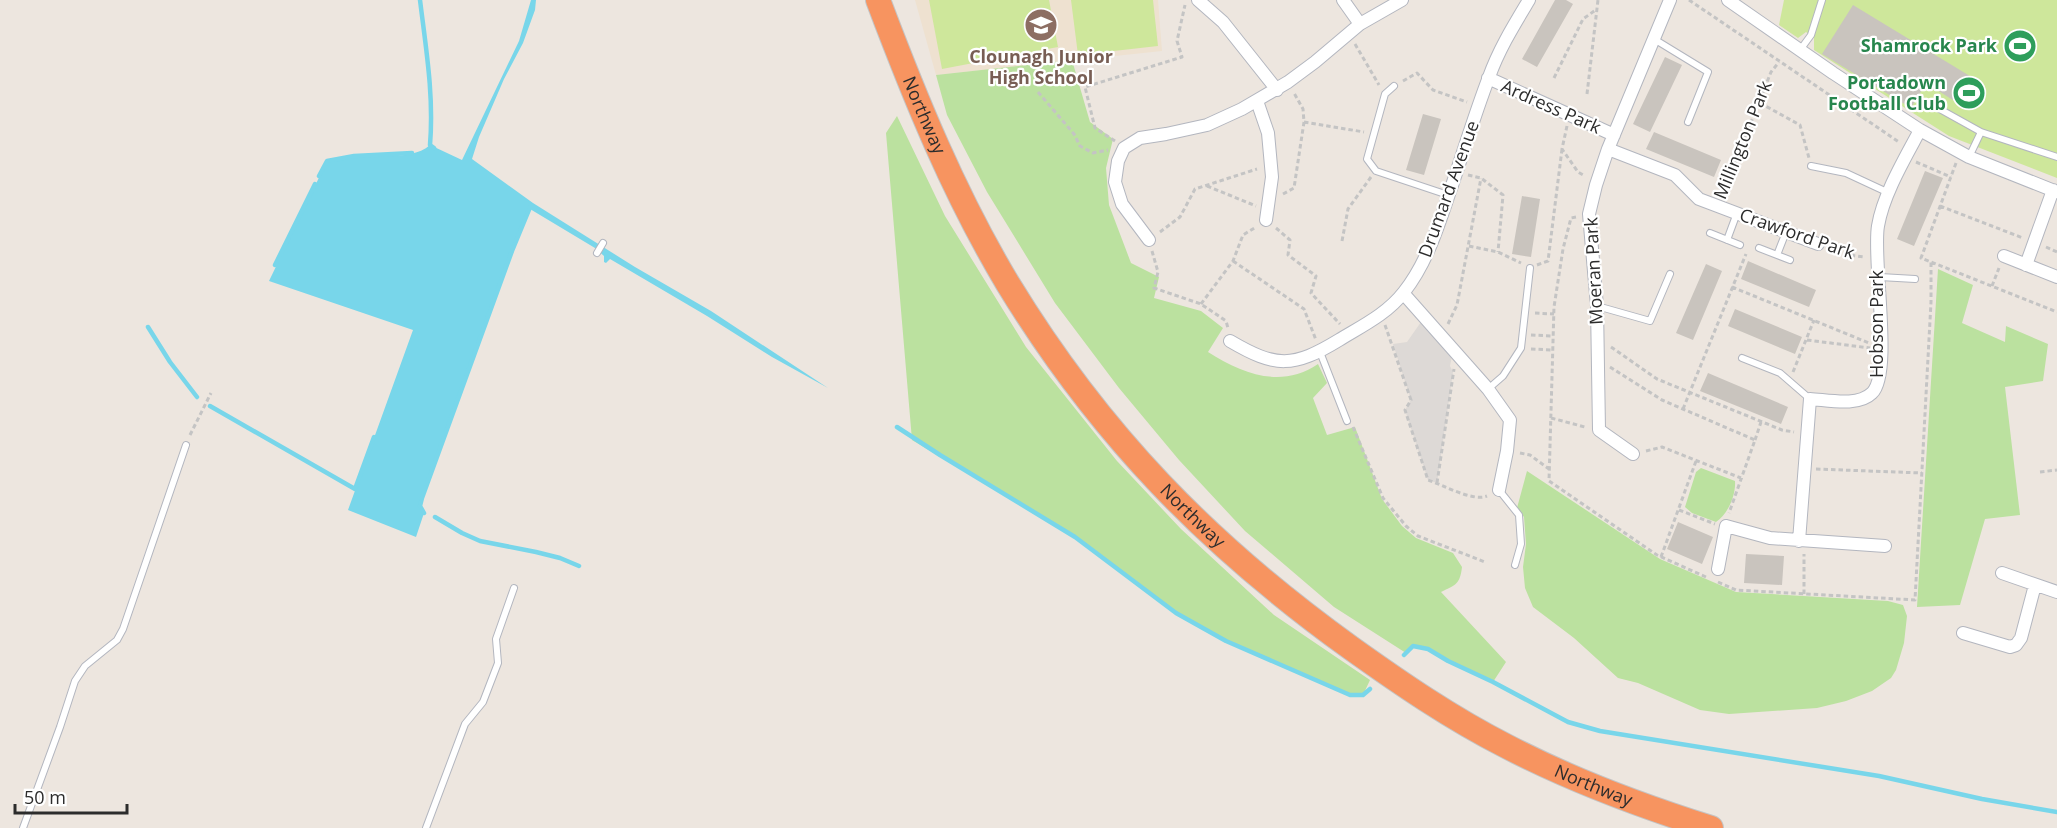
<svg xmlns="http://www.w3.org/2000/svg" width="2057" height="828" viewBox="0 0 2057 828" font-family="'Open Sans',sans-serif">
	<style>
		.education { fill: #eee1d0 }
		.green { fill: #bbe19f }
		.pitch { fill: #cee79b }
		.plaza { fill: #ddd9d6 }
		.water { fill: #78d6ea }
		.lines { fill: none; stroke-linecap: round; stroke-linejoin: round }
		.stream { stroke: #78d6ea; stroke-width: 4.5 }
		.building { fill: #c9c4be }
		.lane-casing { stroke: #b3b6bf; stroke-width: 8 }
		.street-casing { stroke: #b3b6bf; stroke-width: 14 }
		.highway-casing { stroke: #c4c4c4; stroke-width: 26 }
		.path { stroke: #c4c4c4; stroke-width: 3; stroke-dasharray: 4.5 3; stroke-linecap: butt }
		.lane { stroke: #fff; stroke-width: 6 }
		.street { stroke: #fff; stroke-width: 12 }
		.highway { stroke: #f79460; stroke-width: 24 }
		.labels { text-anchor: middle; stroke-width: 4.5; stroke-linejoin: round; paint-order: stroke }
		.leisure-label { font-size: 18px; font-weight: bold; fill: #27864d; stroke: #fff; text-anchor: end }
		.education-label { font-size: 18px; font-weight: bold; fill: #785e54; stroke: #fff }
		.street-label { font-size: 18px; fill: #2c2c2c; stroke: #fff }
	</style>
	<rect width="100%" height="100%" fill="#ede6df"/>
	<path class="education" d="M915,0H1158L1162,51L936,75Z"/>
	<path class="green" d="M1072,60L1090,122L1113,139L1106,168L1109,205L1131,263L1159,277L1154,298L1201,311L1223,328L1208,352C1243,374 1281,389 1318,364L1327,383L1313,398L1327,435L1355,427L1382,499L1402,526L1416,538L1453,553L1462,567C1460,584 1456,585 1441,592L1506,662L1493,682L1448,661L1428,649L1413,646L1406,653L1334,607L1245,531L1179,460L1119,388L1055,303L987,192L947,115L936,75Z
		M897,116L945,216L1026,347L1117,461L1181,529L1274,615L1370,680L1363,695H1350L1226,641L1176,613L1074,537L912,440L886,133Z
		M1938,269L1973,285L1962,323L2005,342L2006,326L2048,344L2043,381L2005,387L2020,515L1985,519L1960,605L1917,607Z
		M1701,468L1735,481C1736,495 1728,514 1716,522L1692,513L1685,507L1696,472Z
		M1527,471L1660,559L1736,592L1888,601L1903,605L1907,616L1904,643L1896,670L1891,678L1872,691L1846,701L1817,708L1729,714L1700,710L1638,683L1618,678L1574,638L1533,607L1525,588L1523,567L1526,544L1524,517L1517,508Z"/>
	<path class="pitch" d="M929,0H1049L1058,47L942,69Z
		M1071,0H1153L1158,46L1078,55Z
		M1784,0H2057V178L1949,136L1814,50V38L1806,32L1798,38L1779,25Z"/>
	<path class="plaza" d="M1421,322L1452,356L1450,366L1453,372L1437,483L1428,480L1405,410L1411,400L1393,344L1407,342Z"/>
	<path class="water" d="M531,0H536L535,10L523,43L504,79L479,137L472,159L533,203L635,267L711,311L828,388L772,357L707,316L610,259L606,263L604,262V256L595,248L530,209L512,251L422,498L420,506L424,513L416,537L348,510L413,330L269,281L327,161C336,159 346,157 355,156C378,154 412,161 430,145L462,160L519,41Z"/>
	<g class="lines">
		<path class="stream" d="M420,0C426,49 434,95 430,145L434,148
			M319,176L327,161L354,156L412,153
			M275,265L315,184
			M148,327L170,362L197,397
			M210,406L355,489L374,437
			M897,427L940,455L1075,537L1176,613L1226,641L1350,695H1363L1370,689
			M424,513L420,506L422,498L512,251L531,205
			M435,517L462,533L480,541L536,552L560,558L579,566
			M1404,655L1413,646L1428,649L1448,661L1493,682L1568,722L1600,731L1879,776L1982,799L2057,812"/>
	</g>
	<path class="building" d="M1555,0H1566L1573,4L1537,67L1522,59Z
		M1853,5L1983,84L1967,109L1926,83L1911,108L1822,54Z
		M1665,57L1682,65L1650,132L1633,124Z
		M1423,114L1441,119L1424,175L1406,170Z
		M1654,132L1721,160L1714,177L1646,149Z
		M1925,171L1943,178L1914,246L1897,239Z
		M1522,196L1540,199L1531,257L1512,254Z
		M1748,261L1816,290L1809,307L1741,279Z
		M1706,264L1722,271L1693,340L1676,333Z
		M1735,309L1802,337L1795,354L1728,326Z
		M1708,373L1788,407L1781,424L1700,391Z
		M1678,522L1713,537L1702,564L1667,549Z
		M1746,554L1784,556L1782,585L1744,583Z"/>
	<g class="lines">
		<g class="lane-casing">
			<path id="lane" d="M1654,39L1708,72L1688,122
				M1800,50L1811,35L1822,0
				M1394,86L1385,94L1367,159L1376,171L1448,195
				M1936,107L1981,132L2057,157
				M1969,157L1981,132
				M1811,166L1846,173L1889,193
				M1710,233L1740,245
				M1727,240L1737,213
				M1759,248L1790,260
				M597,253L603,243
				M1777,255L1786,232
				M1880,277L1915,279
				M1597,306L1650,321L1670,274
				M1320,352L1347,421
				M1742,358L1780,373L1810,399
				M1488,389L1503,376L1521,348L1530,268
				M1499,490L1519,515L1521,544L1515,565
				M23,828L60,727L75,681L85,666L117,640L123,629L186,445
				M426,828L465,724L483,702L498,663L496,639L514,588"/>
		</g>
		<g class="street-casing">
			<path id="street" d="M1198,0L1223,22L1277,90
				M1343,0L1360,24
				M1728,0L1833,73L1920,130L1969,157L2057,192
				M1488,78L1614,135
				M1257,101L1268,133L1272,177L1266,220
				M1608,149L1675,175L1699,199L1818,244
				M1149,240L1122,204L1115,182L1118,161L1124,148L1140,138L1166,134L1207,125L1242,109L1288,82L1315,62L1360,24L1402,0
				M2004,256L2057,277
				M2026,265L2053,190
				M1403,293L1488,389L1510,420L1507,451L1499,490
				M1230,341C1276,368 1293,368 1339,340C1362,326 1387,314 1404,292C1426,264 1437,230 1448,197C1462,157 1474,116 1489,77C1499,49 1514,25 1529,0
				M1633,454L1599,430L1597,306L1589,214L1596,185L1608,149L1670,0
				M1799,541L1810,399C1828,400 1858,407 1872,393C1893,373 1872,259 1878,226C1883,195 1905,158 1920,130
				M1718,569L1726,526L1770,538L1885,546
				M2002,573L2057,592
				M1963,633L2010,647L2016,645L2021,638L2035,585"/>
		</g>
		<g class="highway-casing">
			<g id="highway">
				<path id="s1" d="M878,0C915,98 954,194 1008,284C1100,435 1208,545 1351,648C1400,683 1451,718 1506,746C1571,780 1641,806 1711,828"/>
			</g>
		</g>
		<path class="path" d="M1689,0L1899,142
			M1355,44L1379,85
			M1554,78L1583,19L1597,9
			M1403,81L1417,73L1433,90L1467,102
			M1038,92L1074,134L1080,146L1093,153L1108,150
			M1587,94L1598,0
			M1760,103L1800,125L1809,158
			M1304,122L1364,132
			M1567,126L1562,149L1578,172L1585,176
			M1115,141L1095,128L1085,87L1182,57L1177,41L1185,5
			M1916,162L1951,177
			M1956,163L1921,258L2057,312
			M1468,175L1481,178L1503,195L1498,252
			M1207,186L1256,206
			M1723,193L1771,72L1779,62
			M1283,194L1294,188L1304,122L1303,109L1294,93
			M1940,206L2023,238
			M1576,217L1571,218L1563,249L1554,307L1549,481L1657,555L1706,577
			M1276,228L1290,240L1288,255L1316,276L1311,293L1340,324
			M1160,232L1180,217L1195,189L1257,169
			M1342,241L1348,209L1371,177
			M1831,244L1855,256L1864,257
			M1469,246L1498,252L1521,263
			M2046,247L2057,252
			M1152,251L1158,272L1154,288L1201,304L1226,321L1228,328
			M1233,261L1304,309L1316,340
			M1537,265L1548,261L1562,149
			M1992,286L1999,268
			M1732,287L1869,343
			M1201,304L1233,261L1243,235L1256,227
			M1535,313L1554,314
			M1448,324L1457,305L1481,178
			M1385,325L1411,400L1405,410L1428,480C1443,485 1473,502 1487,496
			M1531,335L1553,336
			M1807,340L1870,348
			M1611,347L1657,379L1782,430L1794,432
			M1531,349L1553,350
			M1610,367L1662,400L1755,440L1729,513
			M1793,372L1814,320
			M1683,409L1746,254
			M1551,418L1585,427
			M1353,427L1383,498L1406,526L1418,536L1485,562
			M190,435L211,393
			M1755,440L1761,422
			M1646,451L1662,447L1741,478
			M1520,453L1530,455L1549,469
			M1816,469L1922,473
			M2040,472L2057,470
			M1437,483L1454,369
			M1679,510L1715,524
			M1661,557L1696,461
			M1718,582L1736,590L1915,600L1931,302V261
			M1804,594V554"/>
		<use href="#lane" class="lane"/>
		<use href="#street" class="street"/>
		<use href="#highway" class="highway"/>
	</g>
	<defs>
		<g id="school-disc" transform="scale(1.725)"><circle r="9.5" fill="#8d6e63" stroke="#fff"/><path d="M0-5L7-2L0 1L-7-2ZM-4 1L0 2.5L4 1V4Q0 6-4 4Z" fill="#fff"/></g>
		<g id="stadium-disc" transform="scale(1.725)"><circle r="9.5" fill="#2e9e5b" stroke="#fff"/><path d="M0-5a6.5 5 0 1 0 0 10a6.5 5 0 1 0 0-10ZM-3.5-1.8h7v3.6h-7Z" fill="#fff"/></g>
	</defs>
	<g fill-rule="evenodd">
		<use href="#school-disc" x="1041" y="25"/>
		<use href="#stadium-disc" x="2020" y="46"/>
		<use href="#stadium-disc" x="1969" y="93"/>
	</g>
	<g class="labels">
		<g class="leisure-label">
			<text x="1997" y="52">Shamrock Park</text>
			<text x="1946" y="89">Portadown<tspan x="1946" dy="21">Football Club</tspan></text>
		</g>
		<g class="education-label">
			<text x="1041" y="63">Clounagh Junior<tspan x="1041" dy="21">High School</tspan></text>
		</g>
		<g class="street-label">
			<text transform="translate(1551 107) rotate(24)" y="6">Ardress Park</text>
			<text dy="6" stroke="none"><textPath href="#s1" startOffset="124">Northway</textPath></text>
			<text transform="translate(1743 140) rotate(-68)" y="6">Millington Park</text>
			<text transform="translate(1449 189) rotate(-70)" y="6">Drumard Avenue</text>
			<text transform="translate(1797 234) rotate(19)" y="6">Crawford Park</text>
			<text transform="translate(1594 271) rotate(-93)" y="6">Moeran Park</text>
			<text transform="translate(1877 324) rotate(-90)" y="6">Hobson Park</text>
			<text dy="6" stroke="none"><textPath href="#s1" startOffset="610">Northway</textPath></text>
			<text dy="6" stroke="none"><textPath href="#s1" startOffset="1096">Northway</textPath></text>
		</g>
	</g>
	<path d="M15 804v9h112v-9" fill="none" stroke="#2c2c2c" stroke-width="3"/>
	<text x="24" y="804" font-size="18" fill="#2c2c2c" stroke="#ffffff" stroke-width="4.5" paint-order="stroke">50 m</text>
</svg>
